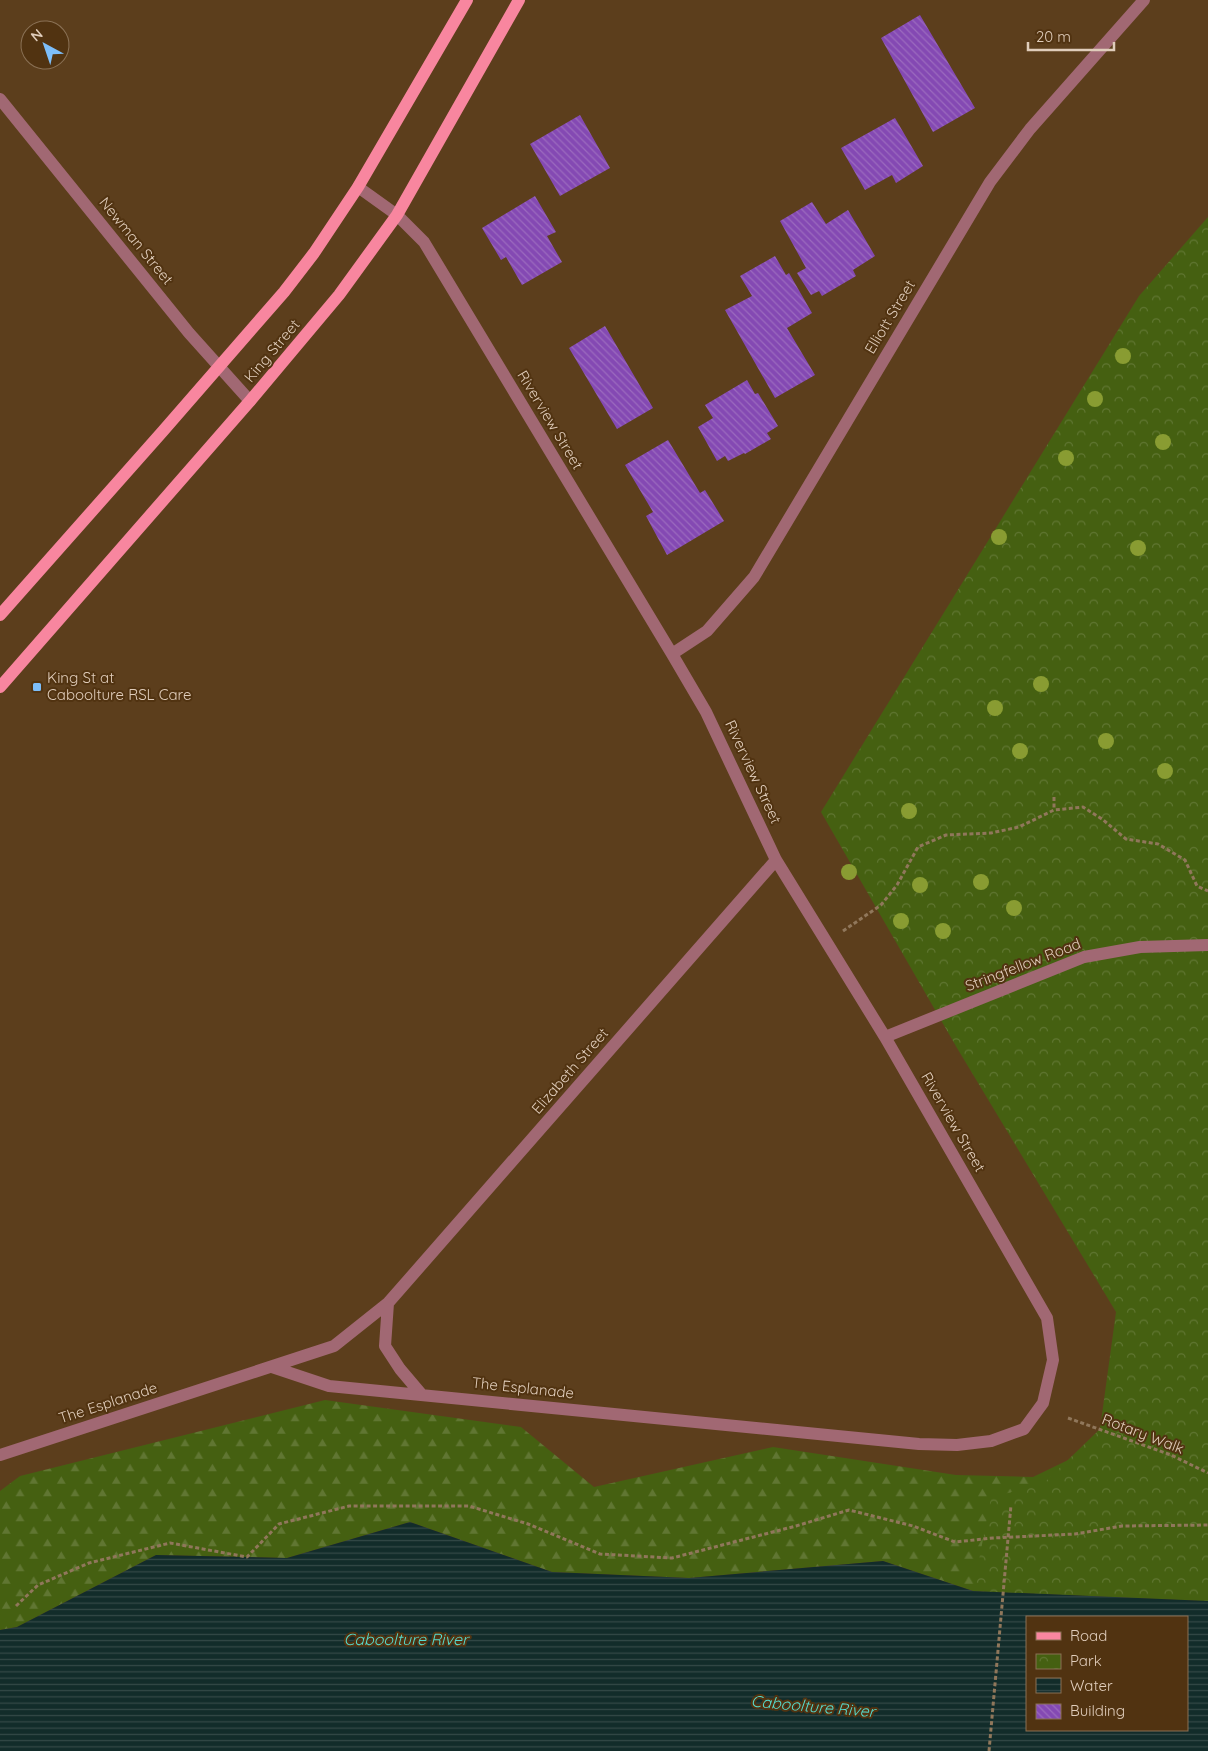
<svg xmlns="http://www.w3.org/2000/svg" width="1208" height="1751" viewBox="0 0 1208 1751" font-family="Quicksand,sans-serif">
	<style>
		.forest { fill: url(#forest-firs) }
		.park { fill: url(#park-crowns) }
		.water { fill: url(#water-rules); fill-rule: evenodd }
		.building { fill: url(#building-back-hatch) }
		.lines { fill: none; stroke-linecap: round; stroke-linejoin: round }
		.path { stroke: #90775b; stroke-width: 3; stroke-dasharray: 4 2.5; stroke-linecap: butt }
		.minor { stroke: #a16873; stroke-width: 12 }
		.major { stroke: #f8869f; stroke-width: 12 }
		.path-bridge { stroke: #90775b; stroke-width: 3; stroke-dasharray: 4 2.5; stroke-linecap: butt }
		.tree { fill: #899c32 }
		.poi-dot { fill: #7dbef9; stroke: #513311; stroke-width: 2 }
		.labels { text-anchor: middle; stroke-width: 4; stroke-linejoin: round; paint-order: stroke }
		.street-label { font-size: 15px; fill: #e0cdbb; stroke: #513311 }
		.poi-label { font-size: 15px; fill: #e0cdbb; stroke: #513311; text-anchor: start }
		.water-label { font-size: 16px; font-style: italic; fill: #56dcd0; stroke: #513311 }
	</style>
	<defs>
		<pattern id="forest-firs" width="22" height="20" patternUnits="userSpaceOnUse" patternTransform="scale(1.25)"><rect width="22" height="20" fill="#456011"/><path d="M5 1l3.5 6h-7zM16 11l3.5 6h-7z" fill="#607632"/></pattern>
		<pattern id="park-crowns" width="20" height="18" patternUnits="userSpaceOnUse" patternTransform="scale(1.25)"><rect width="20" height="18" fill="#456011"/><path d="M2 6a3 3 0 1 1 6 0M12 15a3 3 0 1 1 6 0" fill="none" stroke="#607632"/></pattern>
		<pattern id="water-rules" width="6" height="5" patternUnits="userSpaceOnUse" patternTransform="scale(1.25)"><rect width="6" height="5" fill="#122c2a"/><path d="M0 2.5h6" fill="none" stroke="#344947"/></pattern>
		<pattern id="building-back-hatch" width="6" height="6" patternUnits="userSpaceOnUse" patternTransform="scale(1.25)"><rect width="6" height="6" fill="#8449b3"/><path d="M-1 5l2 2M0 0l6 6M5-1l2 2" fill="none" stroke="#9b6abe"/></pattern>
	</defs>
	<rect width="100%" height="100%" fill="#5c3e1c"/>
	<path class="forest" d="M325,1400L521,1427L594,1487L773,1447L956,1475L1033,1477L1095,1447L1208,1601L973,1591L883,1561L689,1578L552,1572L410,1522L287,1558L156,1555L17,1627L0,1630V1491L20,1476Z"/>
	<path class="park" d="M1208,217V1601L973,1591L991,1498L1045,1482L1100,1429L1116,1312L957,1048L821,812L1139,296Z"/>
	<path class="water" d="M410,1522L552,1572L689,1578L883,1561L973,1591L1208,1601V1751H0V1630L17,1627L156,1555L287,1558ZM1027,1617H1187V1730H1027Z"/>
	<path class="building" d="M920,15L975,108L933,132L881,38Z
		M580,115L610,168L560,196L530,144Z
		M895,118L923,166L896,183L892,175L865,190L841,148Z
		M535,196L556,232L547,236L562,262L522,285L506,257L501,260L482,228Z
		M812,202L826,224L848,210L875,256L853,270L856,276L822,296L819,291L811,295L797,273L806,268L780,221Z
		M775,256L786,275L789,273L812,313L787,328L815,375L775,398L725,310L752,296L740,276Z
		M605,326L653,408L617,429L569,348Z
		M747,380L755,394L758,393L778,426L767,433L771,439L745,454L744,453L728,461L725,456L717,461L698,427L713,418L705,405Z
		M668,440L700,493L705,490L724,521L667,555L646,516L653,512L625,465Z"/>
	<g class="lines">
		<path class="path" d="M1054,797V810
			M843,931L881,905L897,885L918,847L946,835L991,833L1019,827L1054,810L1083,807L1102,819L1126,839L1158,844L1185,860L1197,886L1208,891
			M1068,1418L1171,1455L1208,1473
			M16,1606L38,1585L89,1563L170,1543L247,1557L279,1524L349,1506H469L528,1524L600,1554L672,1558L796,1526L849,1510L913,1526L955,1542L993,1538L1075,1534L1122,1526L1208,1525"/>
		<path class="minor" d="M0,99L189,333L250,401
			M672,654L707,631L754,577L990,182L1030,129L1144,0
			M885,1037L1084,957L1140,947L1208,945
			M388,1303L385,1346L400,1369L422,1395
			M272,1367L329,1386L919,1444L957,1445L991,1441L1024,1429L1043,1403L1053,1360L1047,1318L885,1037L776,860L706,712L672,654L424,242L397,215L358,187
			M0,1455L334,1346L388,1303L776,860"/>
		<path class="major" d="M0,615L163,431L284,292L314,253L358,187L467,0
			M0,687L250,401L339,295L397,215L519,0"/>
		<path class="path-bridge" d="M989,1751L1011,1505"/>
	</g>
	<g class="tree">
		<circle cx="1123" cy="356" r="8"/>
		<circle cx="1095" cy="399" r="8"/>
		<circle cx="1163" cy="442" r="8"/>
		<circle cx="1066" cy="458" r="8"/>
		<circle cx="999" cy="537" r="8"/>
		<circle cx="1138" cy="548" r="8"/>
		<circle cx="1041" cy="684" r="8"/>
		<circle cx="995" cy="708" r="8"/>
		<circle cx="1106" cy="741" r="8"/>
		<circle cx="1020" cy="751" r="8"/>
		<circle cx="1165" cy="771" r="8"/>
		<circle cx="909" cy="811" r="8"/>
		<circle cx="849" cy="872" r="8"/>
		<circle cx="981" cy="882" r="8"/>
		<circle cx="920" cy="885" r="8"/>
		<circle cx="1014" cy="908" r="8"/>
		<circle cx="901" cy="921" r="8"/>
		<circle cx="943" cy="931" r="8"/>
	</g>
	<rect class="poi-dot" x="32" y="682" width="10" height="10" rx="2.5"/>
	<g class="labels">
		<g class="street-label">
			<text transform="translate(136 241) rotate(51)" y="5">Newman Street</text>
			<text transform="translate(890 317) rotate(-59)" y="5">Elliott Street</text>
			<text transform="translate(272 351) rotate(-50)" y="5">King Street</text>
			<text transform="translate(550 420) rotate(59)" y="5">Riverview Street</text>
			<text transform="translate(753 772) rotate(65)" y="5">Riverview Street</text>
			<text transform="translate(1023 965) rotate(-21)" y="5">Stringfellow Road</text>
			<text transform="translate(570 1071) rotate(-49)" y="5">Elizabeth Street</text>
			<text transform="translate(953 1122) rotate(60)" y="5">Riverview Street</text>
			<text transform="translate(523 1388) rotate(6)" y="5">The Esplanade</text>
			<text transform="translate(108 1403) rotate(-18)" y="5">The Esplanade</text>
			<text transform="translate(1143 1434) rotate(21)" y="5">Rotary Walk</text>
		</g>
		<g class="poi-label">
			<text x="47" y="683">King St at<tspan x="47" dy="17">Caboolture RSL Care</tspan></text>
		</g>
		<g class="water-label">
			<text x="406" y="1645">Caboolture River</text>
			<text transform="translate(813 1706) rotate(5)" y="6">Caboolture River</text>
		</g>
	</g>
	<rect x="1026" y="1616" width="162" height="115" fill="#513311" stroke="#8a7155"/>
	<rect x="1036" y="1632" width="25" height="8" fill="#f8869f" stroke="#8a7155"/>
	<text x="1070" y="1641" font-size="15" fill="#e0cdbb">Road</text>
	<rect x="1036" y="1654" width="25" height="15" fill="url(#park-crowns)" stroke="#8a7155"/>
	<text x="1070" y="1666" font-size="15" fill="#e0cdbb">Park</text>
	<rect x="1036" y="1678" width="25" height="15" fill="url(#water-rules)" stroke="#8a7155"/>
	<text x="1070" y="1691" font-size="15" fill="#e0cdbb">Water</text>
	<rect x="1036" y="1704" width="25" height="15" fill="url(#building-back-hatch)" stroke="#8a7155"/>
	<text x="1070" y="1716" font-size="15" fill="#e0cdbb">Building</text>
	<g transform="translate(45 45) rotate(320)"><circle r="24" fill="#513311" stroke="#8a7155"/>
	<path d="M0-4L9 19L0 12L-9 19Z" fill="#7dbef9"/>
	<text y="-8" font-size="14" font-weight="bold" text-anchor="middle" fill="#e0cdbb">N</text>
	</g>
	<path d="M1028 42v8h86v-8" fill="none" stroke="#e0cdbb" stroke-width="2.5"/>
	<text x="1036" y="42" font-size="15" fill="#e0cdbb" stroke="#513311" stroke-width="4" paint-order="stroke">20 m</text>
</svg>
